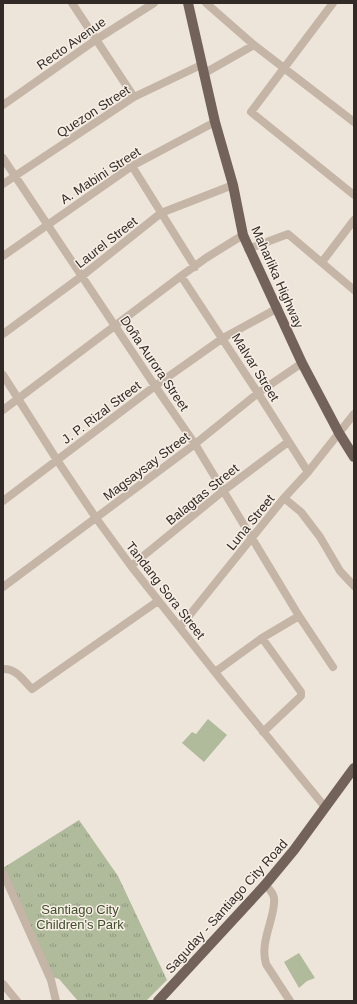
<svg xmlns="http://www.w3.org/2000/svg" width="357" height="1004" viewBox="0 0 357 1004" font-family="Arial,sans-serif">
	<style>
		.grass { fill: url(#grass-tufts) }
		.garden { fill: #b0bb9b }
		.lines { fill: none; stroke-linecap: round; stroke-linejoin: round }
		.minor { stroke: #c5b5a7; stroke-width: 8 }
		.major { stroke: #736259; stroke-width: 10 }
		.labels { text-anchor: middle; stroke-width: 3; stroke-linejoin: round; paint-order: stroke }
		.street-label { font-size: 13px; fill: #322a27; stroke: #f7efe5 }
		.park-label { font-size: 13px; fill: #414e2d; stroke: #f7efe5 }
	</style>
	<defs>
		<pattern id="grass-tufts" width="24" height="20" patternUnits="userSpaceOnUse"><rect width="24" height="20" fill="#b0bb9b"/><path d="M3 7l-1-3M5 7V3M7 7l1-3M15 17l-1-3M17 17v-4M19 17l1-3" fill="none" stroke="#90987e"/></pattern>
	</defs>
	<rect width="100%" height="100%" fill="#eee5da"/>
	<path class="grass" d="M79,820L118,876L167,980L146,1001H78L59,979L52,977L3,871V868Z"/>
	<path class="garden" d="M208,719L227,735L204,762L182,743L192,732L196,734Z
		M299,953L315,978L307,981L299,988L284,962Z"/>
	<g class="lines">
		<path class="minor" d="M72,3L134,97
			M206,3L254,45L354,122
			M333,3L251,112L354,195
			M203,74L254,45
			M3,105L97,39L154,3
			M3,158L155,386L195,444L299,616L333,667
			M132,166L195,267
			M3,184L134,97L201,65
			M248,249L288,234L354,290
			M3,256L132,166L215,122
			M322,262L354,220
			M181,276L258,393L308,472
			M3,334L82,276L161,213L233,185
			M3,375L57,460L96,518L131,566L222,681L325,807
			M3,410L181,276L206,258L243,235
			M284,498L301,512L320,537L340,571L354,586
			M3,501L155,386L223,338L278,308
			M131,566L223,491L288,442
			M3,587L195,444L258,393L302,363
			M180,627L284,498L308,472L354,414
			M262,638L301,692V696L298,699L263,732
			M3,669C16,668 23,680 32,689L158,601
			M215,672L262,638L299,616
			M3,873L51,980L56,1001
			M265,885C269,889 273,892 274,898C275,906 272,915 270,923C266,937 262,950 266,964L290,1001
			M3,984L17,1001"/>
		<path class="major" d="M188,3L215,122L233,185L243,235L302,363L339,433L354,457
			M158,1001L265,885L294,850L354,768"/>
	</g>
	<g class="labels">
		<g class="street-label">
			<text transform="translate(71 43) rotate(-35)" y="5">Recto Avenue</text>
			<text transform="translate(93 111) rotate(-33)" y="5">Quezon Street</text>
			<text transform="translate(100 175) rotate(-33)" y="5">A. Mabini Street</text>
			<text transform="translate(106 242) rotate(-38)" y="5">Laurel Street</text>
			<text transform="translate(278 277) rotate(66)" y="5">Maharlika Highway</text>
			<text transform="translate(155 363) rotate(56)" y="5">Doña Aurora Street</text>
			<text transform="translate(256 367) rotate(58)" y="5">Malvar Street</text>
			<text transform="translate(101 412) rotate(-37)" y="5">J. P. Rizal Street</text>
			<text transform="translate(146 466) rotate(-37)" y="5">Magsaysay Street</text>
			<text transform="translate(202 494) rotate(-39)" y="5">Balagtas Street</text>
			<text transform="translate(250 522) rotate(-51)" y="5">Luna Street</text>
			<text transform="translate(166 590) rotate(52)" y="5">Tandang Sora Street</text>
			<text transform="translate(226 906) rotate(-48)" y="5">Saguday - Santiago City Road</text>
		</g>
		<g class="park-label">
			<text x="80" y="914">Santiago City<tspan x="80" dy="15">Children's Park</tspan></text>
		</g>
	</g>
	<rect width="357" height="1004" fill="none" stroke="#322a27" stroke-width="8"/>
</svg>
